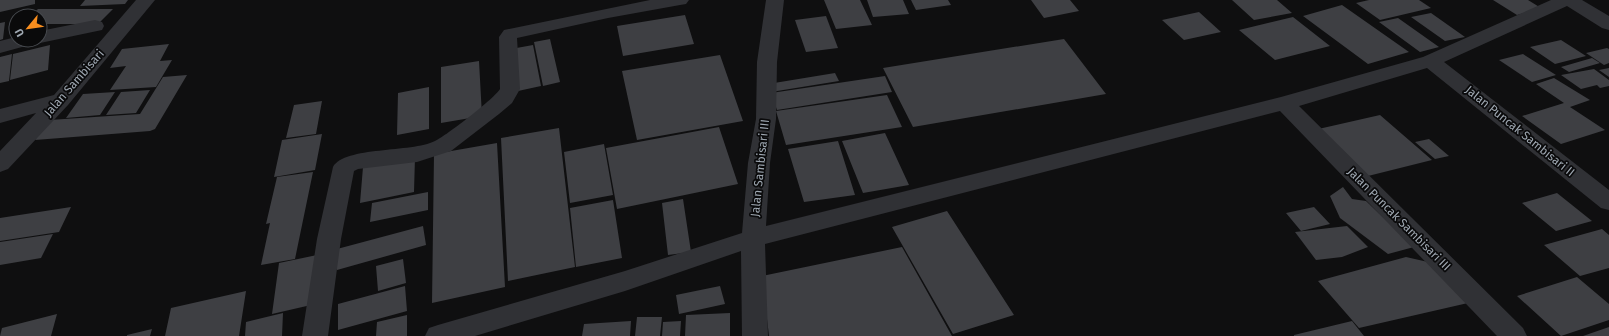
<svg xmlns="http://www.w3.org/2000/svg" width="1609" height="336" viewBox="0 0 1609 336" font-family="'Fira Sans',sans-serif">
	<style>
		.building { fill: #3e3f43 }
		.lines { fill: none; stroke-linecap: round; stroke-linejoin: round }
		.street { fill: #303135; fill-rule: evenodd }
		.labels { text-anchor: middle; stroke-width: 3.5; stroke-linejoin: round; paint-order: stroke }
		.street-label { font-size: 12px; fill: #9fa8b2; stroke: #0a0a0b }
	</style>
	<rect width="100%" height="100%" fill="#0f0f10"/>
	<path class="building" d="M0,0H35V4L0,12Z
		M85,0H128L125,4L80,6Z
		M824,0H860L872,25L836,29Z
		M867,0H903L909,14L873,17Z
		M911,0H948L951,5L916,10Z
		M1031,0H1070L1079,11L1044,18Z
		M1232,0H1277L1292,13L1254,20Z
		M1369,0H1419L1431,8L1380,20L1356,3Z
		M1493,0H1528L1541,8L1517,15Z
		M1342,5L1409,52L1368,64L1303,16Z
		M38,9H113L98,24H40V16H30Z
		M1199,12L1221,32L1184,40L1162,20Z
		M1431,13L1465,37L1445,41L1411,17Z
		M685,15L694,44L623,56L617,26Z
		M826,16L838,48L806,52L795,20Z
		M1293,17L1330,46L1275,60L1239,30Z
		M1398,18L1439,47L1420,52L1379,22Z
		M5,22L3,39L0,40V23Z
		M550,39L560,82L543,86L534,42Z
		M1064,39L1106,94L913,127L883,68Z
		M1561,40L1586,56L1555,64L1530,47Z
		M169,44L160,61L172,60L156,87L110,90L126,66L110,68L122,49Z
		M50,45L48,70L10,80L13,54Z
		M533,45L541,86L518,91L511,49Z
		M1607,48L1609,49V63L1604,65L1586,53Z
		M12,54L9,81L0,83V57Z
		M1523,54L1556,75L1532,82L1499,60Z
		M720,55L743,121L637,140L622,71Z
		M1592,58L1600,63L1569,72L1561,67Z
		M479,61L482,116L441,123V67Z
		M1609,68V77L1599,70Z
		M1594,69L1609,80V86L1600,88L1597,85L1581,89L1561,75Z
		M835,73L839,81L771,92L768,84Z
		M187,75L155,129L150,131L35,140L49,120L140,114L163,77Z
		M885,76L892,92L777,110L771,93Z
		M1554,78L1590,100L1570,107L1605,130L1561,144L1522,116L1564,103L1536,84Z
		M429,87V129L397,135L398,93Z
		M150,90L136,113L106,115L121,92Z
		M115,92L100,115L66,118L83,94Z
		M887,95L902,127L786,145L776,111Z
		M322,101L316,134L286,138L294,105Z
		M1380,115L1432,160L1364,177L1314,130Z
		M719,127L738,184L617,209L606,148Z
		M559,128L575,267L508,281L501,138Z
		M885,133L909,185L863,193L842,141Z
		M322,134L315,170L274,177L282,140Z
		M1429,139L1449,156L1435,159L1415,142Z
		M838,141L855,195L804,202L788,149Z
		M497,143L505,287L432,303L434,154Z
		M604,144L613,195L570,203L564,152Z
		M415,157L414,192L360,203L363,167Z
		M313,172L295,259L261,265L270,223L266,224L277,177Z
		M1343,187L1352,199L1366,201L1414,247L1388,254L1340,218L1330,196Z
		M428,192V210L370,222L372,203Z
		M1557,193L1592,221L1556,231L1522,203Z
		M683,199L691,252L668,255L662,203Z
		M613,200L622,258L576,267L570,208Z
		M71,207L59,232L0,241V218Z
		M1314,207L1330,224L1301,231L1286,213Z
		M947,211L1014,315L953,334L892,227Z
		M423,226L426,245L337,270V249Z
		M1347,226L1368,247L1342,257L1316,260L1295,232Z
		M1602,229L1609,235V268L1580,276L1544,245Z
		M53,234L41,258L0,265V242Z
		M902,247L952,336H769L762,276Z
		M317,255L311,305L272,314L279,263Z
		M1406,257L1428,262L1468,303L1359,328L1318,281Z
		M403,259L406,283L378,291L376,266Z
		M1577,277L1609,304V320L1561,336L1517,296Z
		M405,286L407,311L338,330V304Z
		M720,286L725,304L679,314L676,295Z
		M246,291L239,336H165L171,308Z
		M283,313L282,336H245L246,322Z
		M730,313V336H685L686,315Z
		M57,314L51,336H0L2,328Z
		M407,315V336H376L377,322Z
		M637,317H662L660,336H635Z
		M631,321L630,336H582L584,324Z
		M681,321L680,336H662L663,322Z
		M1352,321L1364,336H1294V335Z
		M1609,327V336H1583Z
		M152,329L150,336H127V335Z"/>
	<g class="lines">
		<path class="street" d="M136,0H155L68,105L8,169L0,172V151L36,113L0,123V109L54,95Z
			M650,0H689L686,4L680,5L608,18L517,38L520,89L512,103L499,114L451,151L417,162L358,169L354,171L341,239L328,336H302L317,239L333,167C345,146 411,153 435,141C446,136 495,98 500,89L499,37L504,30Z
			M766,0H784L777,62L776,119L770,163L766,226L1281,97L1423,57L1551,0H1582L1609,16V30L1602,28L1567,6L1444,62L1609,190V210L1601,208L1427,68L1299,106L1523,328L1527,336H1497L1280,111L765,244L768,336H742L741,251L625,291L475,336H425L429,328L438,325L625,271L742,233L748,163L756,119L757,62Z
			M95,20L102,22L104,26L102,30L40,43L35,41L33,44L0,53V41L16,37V40H40V31Z"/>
	</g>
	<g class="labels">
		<g class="street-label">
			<text transform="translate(74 83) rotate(-49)" y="4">Jalan Sambisari</text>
			<text transform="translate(1520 131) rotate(39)" y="4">Jalan Puncak Sambisari II</text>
			<text transform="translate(760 168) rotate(-84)" y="4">Jalan Sambisari III</text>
			<text transform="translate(1399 219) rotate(45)" y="4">Jalan Puncak Sambisari III</text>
		</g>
	</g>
	<g transform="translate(28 28) rotate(241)"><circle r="19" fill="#0a0a0b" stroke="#46494e"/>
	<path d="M0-3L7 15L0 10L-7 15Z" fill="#f98e1e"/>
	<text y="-6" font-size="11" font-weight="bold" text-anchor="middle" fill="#9fa8b2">U</text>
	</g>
</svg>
